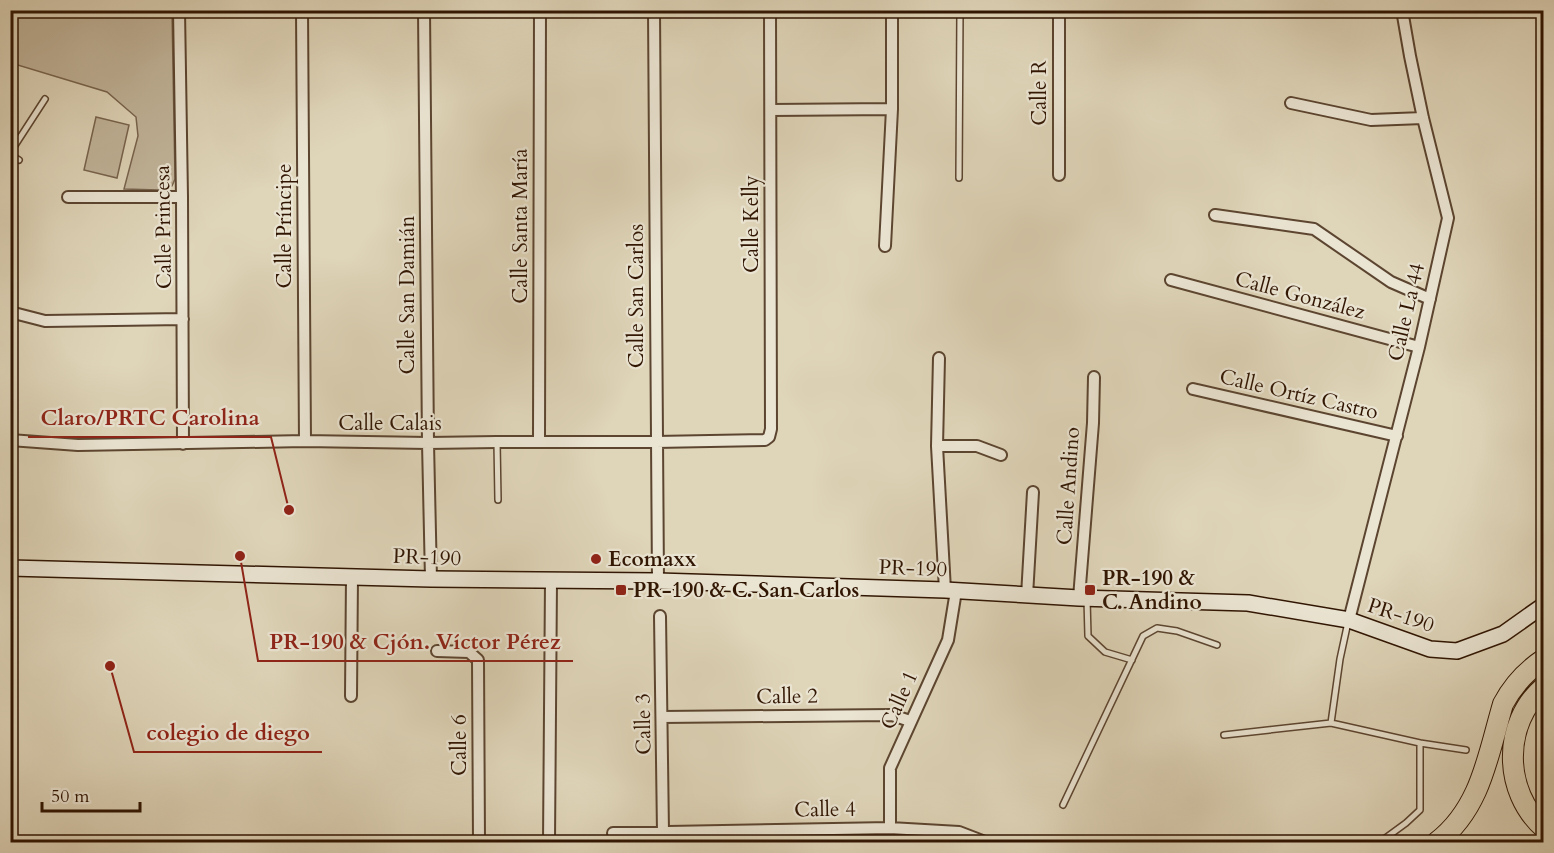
<svg xmlns="http://www.w3.org/2000/svg" width="1554" height="853" viewBox="0 0 1554 853" font-family="Cardo,serif">
	<style>
		.green { fill: #c1b49a; stroke: #78644e; stroke-width: 1.5 }
		.lines { fill: none; stroke-linecap: round; stroke-linejoin: round }
		.lane-casing { stroke: #5c4530; stroke-width: 8 }
		.street-casing { stroke: #5c4530; stroke-width: 14 }
		.secondary-casing { stroke: #301502; stroke-width: 18 }
		.highway-casing { stroke: #301502; stroke-width: 22 }
		.lane { stroke: #eae4d2; stroke-width: 5 }
		.street { stroke: #eae4d2; stroke-width: 10 }
		.secondary { stroke: #eae4d2; stroke-width: 15 }
		.highway { stroke: #dfd5b9; stroke-width: 20 }
		.poi-dot { fill: #8f2418; stroke: #eae4d2; stroke-width: 2 }
		.labels { text-anchor: middle; stroke-width: 4.5; stroke-linejoin: round; paint-order: stroke }
		.street-label { font-size: 21px; fill: #301502; stroke: #eae4d2 }
		.poi-label { font-size: 21px; font-weight: bold; fill: #301502; stroke: #eae4d2; text-anchor: start }
		.leader { fill: none; stroke: #8f2418; stroke-width: 2 }
		.callout-dot { fill: #8f2418; stroke: #eae4d2; stroke-width: 2 }
		.callout-label { font-size: 22px; text-anchor: middle; font-weight: bold; fill: #8f2418; stroke: #eae4d2; stroke-width: 4.5; stroke-linejoin: round; paint-order: stroke }
	</style>
	<rect width="100%" height="100%" fill="#dfd5b9"/>
	<filter id="stains"><feTurbulence type="fractalNoise" baseFrequency=".00333" numOctaves="4"/><feColorMatrix values="0 0 0 0 .2 0 0 0 0 .09 0 0 0 0 .02 0 0 0 .5 -.17"/></filter>
	<radialGradient id="worn" r=".72"><stop offset=".6" stop-color="#630" stop-opacity="0"/><stop offset="1" stop-color="#630" stop-opacity=".3"/></radialGradient>
	<path class="green" d="M10,11H172L175,179L172,186L159,190L124,189L138,136L136,117L107,92L11,63Z
		M96,117L129,125L117,178L84,170Z"/>
	<g class="lines">
		<g class="lane-casing">
			<path id="lane" d="M10,153L45,99
				M10,155L19,160
				M959,178L960,10
				M497,442L498,500
				M1087,599L1088,636L1105,652L1132,660
				M1348,622L1340,659L1331,723L1420,743V810L1406,823L1380,842
				M1224,735L1331,723
				M1420,743L1466,750
				M1063,805L1143,636L1157,628L1177,631L1217,645"/>
		</g>
		<g class="street-casing">
			<path id="street" d="M179,10L182,197L183,444
				M302,10L305,441
				M424,10L428,443L431,579
				M654,10L658,581
				M1059,10V175
				M1291,103L1371,120L1423,118
				M771,110L892,109
				M68,197H182
				M1215,215L1314,229L1391,282L1430,299
				M885,246L892,109V10
				M1171,280L1419,347
				M10,312L45,321L183,319
				M939,358L937,446L945,590
				M1193,389L1397,436
				M10,440L78,445L305,441L428,443L497,442H656L765,440L769,437L771,429L770,10
				M539,441L540,10
				M937,446H977L1001,455
				M1027,596L1033,492
				M1079,598L1093,423L1094,377
				M660,616L663,832
				M1349,620L1419,347L1448,218L1423,118L1410,56L1402,10
				M437,651L469,652L478,660L479,842
				M351,696L352,576
				M662,717L892,715L910,721
				M890,828V768L948,640L956,591
				M613,833L890,828L959,832L985,842
				M549,842L551,581"/>
		</g>
		<g class="secondary-casing">
			<path id="secondary" d="M10,568L431,579L658,581L945,590L1079,598L1248,603L1349,620L1430,649L1457,651L1503,634L1544,605"/>
		</g>
		<g class="highway-casing">
			<path id="highway" d="M1544,687C1502,723 1503,792 1544,828
				M1437,842C1481,808 1488,755 1503,704C1513,685 1526,671 1544,659"/>
		</g>
		<use href="#lane" class="lane"/>
		<use href="#street" class="street"/>
		<use href="#secondary" class="secondary"/>
		<use href="#highway" class="highway"/>
	</g>
	<g class="poi-dot">
		<circle cx="596" cy="559" r="6"/>
		<rect x="615" y="584" width="12" height="12" rx="3"/>
		<rect x="1084" y="584" width="12" height="12" rx="3"/>
	</g>
	<g class="labels">
		<g class="street-label">
			<text transform="translate(1039 93) rotate(-90)" y="7">Calle R</text>
			<text transform="translate(751 224) rotate(-90)" y="7">Calle Kelly</text>
			<text transform="translate(284 226) rotate(-90)" y="7">Calle Príncipe</text>
			<text transform="translate(520 226) rotate(-90)" y="7">Calle Santa María</text>
			<text transform="translate(163 227) rotate(-91)" y="7">Calle Princesa</text>
			<text transform="translate(407 295) rotate(-90)" y="7">Calle San Damián</text>
			<text transform="translate(1300 295) rotate(15)" y="7">Calle González</text>
			<text transform="translate(636 296) rotate(-90)" y="7">Calle San Carlos</text>
			<text transform="translate(1406 312) rotate(-77)" y="7">Calle La 44</text>
			<text transform="translate(1299 394) rotate(13)" y="7">Calle Ortíz Castro</text>
			<text x="390" y="430">Calle Calais</text>
			<text transform="translate(1068 486) rotate(-86)" y="7">Calle Andino</text>
			<text transform="translate(427 557) rotate(2)" y="7">PR-190</text>
			<text transform="translate(913 568) rotate(2)" y="7">PR-190</text>
			<text transform="translate(1401 615) rotate(18)" y="7">PR-190</text>
			<text transform="translate(787 696) rotate(-1)" y="7">Calle 2</text>
			<text transform="translate(899 700) rotate(-66)" y="7">Calle 1</text>
			<text transform="translate(643 724) rotate(-91)" y="7">Calle 3</text>
			<text transform="translate(459 745) rotate(-90)" y="7">Calle 6</text>
			<text transform="translate(825 809) rotate(-1)" y="7">Calle 4</text>
		</g>
		<g class="poi-label">
			<text x="608" y="566">Ecomaxx</text>
			<text x="1102" y="585">PR-190 &amp;<tspan x="1102" dy="24">C. Andino</tspan></text>
			<text x="633" y="597">PR-190 &amp; C. San Carlos</text>
		</g>
	</g>
	<path class="leader" d="M289 510L271 437H28M240 556L258 661H573M110 666L134 752H322"/>
	<g class="callout-dot">
		<circle cx="289" cy="510" r="6"/>
		<circle cx="240" cy="556" r="6"/>
		<circle cx="110" cy="666" r="6"/>
	</g>
	<g class="callout-label">
		<text x="150" y="425">Claro/PRTC Carolina</text>
		<text x="415" y="649">PR-190 &amp; Cjón. Víctor Pérez</text>
		<text x="228" y="740">colegio de diego</text>
	</g>
	<rect width="1554" height="853" fill="none" stroke="#dfd5b9" stroke-width="36"/>
	<rect x="12" y="12" width="1530" height="829" fill="none" stroke="#301502" stroke-width="3"/>
	<rect x="18" y="18" width="1518" height="817" fill="none" stroke="#301502" stroke-width="1.5"/>
	<path d="M42 802v9h98v-9" fill="none" stroke="#301502" stroke-width="3"/>
	<text x="51" y="802" font-size="18" fill="#301502" stroke="#eae4d2" stroke-width="4.5" paint-order="stroke">50 m</text>
	<rect width="100%" height="100%" filter="url(#stains)"/>
	<rect width="100%" height="100%" fill="url(#worn)"/>
</svg>
